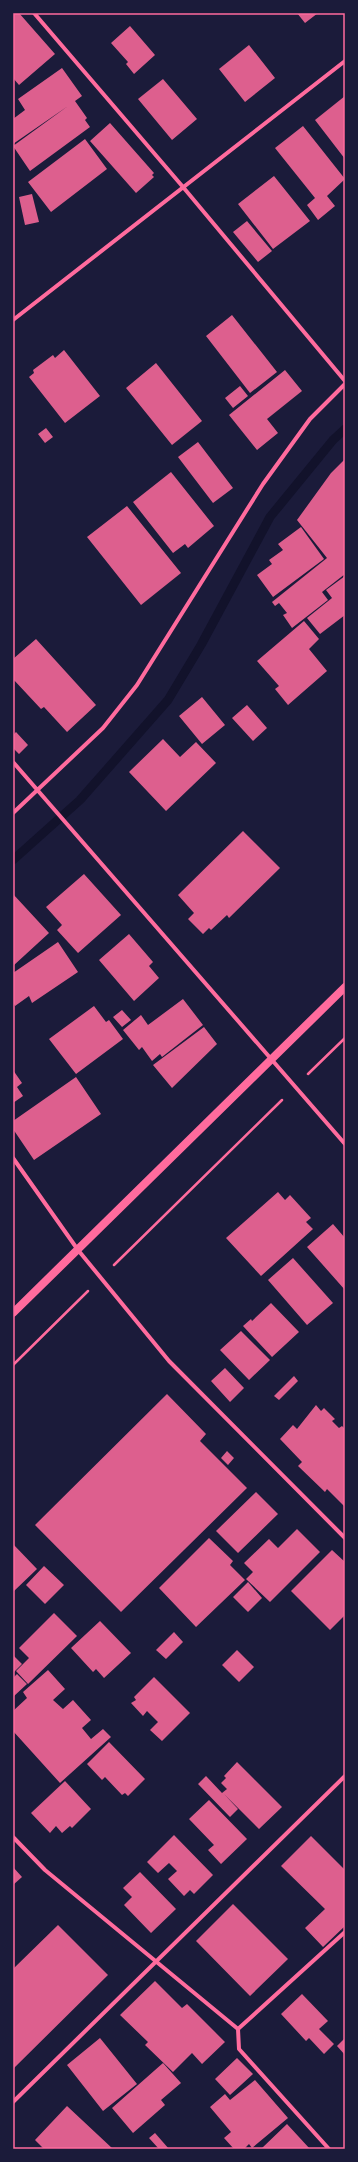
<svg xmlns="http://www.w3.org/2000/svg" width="358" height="2162" viewBox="0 0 358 2162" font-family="'IBM Plex Sans',sans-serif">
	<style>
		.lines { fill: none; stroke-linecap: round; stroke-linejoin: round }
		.stream { stroke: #12122b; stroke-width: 9 }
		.building { fill: #dd5f8e }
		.path { stroke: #ff6b9d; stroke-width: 2.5 }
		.minor { stroke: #ff6b9d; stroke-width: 4 }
		.secondary { stroke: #ff6b9d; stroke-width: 8 }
		.neatline { fill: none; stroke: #ff6b9d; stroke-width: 1.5 }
	</style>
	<rect width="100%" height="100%" fill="#1b1b3a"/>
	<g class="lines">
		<path class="stream" d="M13,860L80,800L168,700L201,645L270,517L333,440L345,429"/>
	</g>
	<path class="building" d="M13,13H19L55,54L19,85L13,78Z
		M297,13H318L305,23Z
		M130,26L155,55L134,74L126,64L128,62L111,43Z
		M249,45L275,78L245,102L219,69Z
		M62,68L82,96L75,101L87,118L85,120L90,127L30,171L13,146L68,106L13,144V119L25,110L18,99Z
		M163,79L197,119L172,140L138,99Z
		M345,96V159L315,120Z
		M110,123L154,173L152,175L154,177L136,193L90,141Z
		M303,126L345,179L327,196L335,206L318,220L307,205L315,198L275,148Z
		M85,139L107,169L51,212L28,182Z
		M274,176L310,221L273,249L238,204Z
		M32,194L39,222L25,225L19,197Z
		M247,221L272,251L258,262L233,232Z
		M232,315L277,372L250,393L206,336Z
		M64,350L100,396L65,423L29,377L34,373L33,370L53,355L55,358Z
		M156,363L202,421L172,445L126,388Z
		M285,370L302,391L267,419L278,433L257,450L229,415Z
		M240,386L248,396L233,408L225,398Z
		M46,428L53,437L45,443L38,434Z
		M198,442L233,488L213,503L178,457Z
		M345,459V574L322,592L328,600L292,628L283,615L287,613L279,603L275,606L272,602L327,558L297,520L331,473Z
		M171,472L214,526L188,548L185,544L173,553L133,502Z
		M127,506L181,573L141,605L87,537Z
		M301,527L324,559L273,597L257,575L272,564L269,560L283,550L278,544Z
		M345,576V615L320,634L307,618L332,598L326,590Z
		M304,621L319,639L309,649L327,671L288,705L275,689L279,686L257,661Z
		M36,639L96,705L67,732L44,707L41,709L13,679V659Z
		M202,697L225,725L202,744L179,716Z
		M247,705L267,728L253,741L232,718Z
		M16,732L28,745L19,754L13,748V735Z
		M163,739L180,757L196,742L216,763L166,811L129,772Z
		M243,831L280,868L229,918L227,915L211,930L209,928L203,934L188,919L194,913L178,895Z
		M84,874L121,915L78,953L57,930L62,925L46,907Z
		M13,894L49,933L13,966Z
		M129,934L153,962L149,966L159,978L134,1001L99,960Z
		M58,942L78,972L32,1003L29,996L15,1006L13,1002V973Z
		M183,999L203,1025L162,1057L160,1054L152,1061L142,1047L139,1050L123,1030L141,1015L148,1025Z
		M94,1006L106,1022L109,1020L123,1039L76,1074L49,1039Z
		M122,1010L131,1020L122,1027L113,1017Z
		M204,1027L217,1044L172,1088L153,1065Z
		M13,1070L22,1083L17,1087L23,1096L13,1103Z
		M76,1077L101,1114L34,1160L13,1129V1121Z
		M278,1192L285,1200L290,1195L311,1218L306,1222L313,1229L261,1276L226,1238Z
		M333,1224L345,1238V1290L307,1247Z
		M293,1258L333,1303L307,1325L268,1280Z
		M271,1303L299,1332L272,1357L243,1326L251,1319L252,1321Z
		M241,1331L270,1360L249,1380L220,1350Z
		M225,1368L244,1388L230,1402L211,1381Z
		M294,1376L298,1381L279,1400L274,1396Z
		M167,1394L206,1434L200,1441L247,1488L121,1612L35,1525Z
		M316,1405L321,1411L324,1408L335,1419L332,1421L339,1428L342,1426L345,1429V1507L327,1489L325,1492L298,1466L302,1462L280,1439L293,1425L297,1429Z
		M227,1451L234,1458L228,1465L221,1458Z
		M256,1492L278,1514L238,1553L216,1531Z
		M297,1529L320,1552L270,1602L246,1579L253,1572L244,1563L269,1539L278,1548Z
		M209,1538L233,1561L230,1565L245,1580L196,1627L159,1588Z
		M13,1544L37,1569L13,1592Z
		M332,1550L345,1562V1615L330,1630L291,1591Z
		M44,1566L64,1585L45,1604L26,1585Z
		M248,1582L262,1598L248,1612L233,1597Z
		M54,1613L77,1636L28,1684L16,1671L29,1658L19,1648Z
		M100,1621L131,1653L104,1678L96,1669L93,1672L71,1648Z
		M174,1632L183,1642L166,1659L156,1650Z
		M237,1650L254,1667L239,1682L222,1665Z
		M13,1655L22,1664L13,1673Z
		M48,1670L65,1689L53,1700L63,1709L73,1700L91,1720L82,1728L91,1739L103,1729L111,1737L60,1783L13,1731V1711L27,1698L23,1692Z
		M17,1674L27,1684L13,1697V1678Z
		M154,1677L190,1713L162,1741L150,1730L158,1722L147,1711L143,1716L131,1703L136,1700L134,1697Z
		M109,1742L145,1779L128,1796L125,1793L122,1795L105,1777L102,1780L87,1764Z
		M237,1762L282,1807L259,1829L224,1794L238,1809L230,1817L198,1784L206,1776L222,1793L227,1789L221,1783L226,1778L224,1776Z
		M65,1781L91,1809L72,1828L70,1826L62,1833L56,1826L50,1833L31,1813Z
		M209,1800L247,1839L221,1864L208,1850L214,1845L189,1819Z
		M174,1835L213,1875L194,1894L190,1890L184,1896L168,1879L177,1871L169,1863L158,1873L147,1862Z
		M311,1836L345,1870V1926L323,1947L305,1928L325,1909L281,1866Z
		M13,1867L22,1877L13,1885Z
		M140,1872L176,1909L151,1933L124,1905L132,1897L123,1888Z
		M233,1904L288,1959L250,1996L196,1941Z
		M58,1925L108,1975L13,2069V1969Z
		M155,1981L182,2008L187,2004L225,2042L202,2064L192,2053L173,2072L145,2045L148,2042L120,2015Z
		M302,1994L328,2021L319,2029L334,2044L324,2054L309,2038L306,2041L281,2014Z
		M100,2038L137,2084L103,2111L67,2065Z
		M345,2038V2055L337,2046Z
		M237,2058L253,2074L230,2095L215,2079Z
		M163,2063L181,2083L161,2100L165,2105L133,2133L112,2108Z
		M255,2080L288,2118L252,2148L249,2144L244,2149H234L224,2138L231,2132L210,2107L225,2094L230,2100Z
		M67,2106L113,2149H44L35,2140Z
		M287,2124L310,2149H261Z
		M155,2133L169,2149H159L149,2138Z"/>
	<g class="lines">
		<path class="path" d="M308,1074L345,1038
			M114,1265L282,1100
			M13,1365L88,1291"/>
		<path class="minor" d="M34,13L183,187L345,381
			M13,320L345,61
			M13,762L345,1144
			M13,813L103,728L137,685L263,484L310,419L345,384
			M13,1158L78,1250L169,1361L345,1538
			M13,1837L45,1870L238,2029L239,2049L329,2149
			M238,2029L345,1932
			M13,2102L345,1776"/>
		<path class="secondary" d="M13,1313L345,987"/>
	</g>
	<rect width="358" height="2162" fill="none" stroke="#1b1b3a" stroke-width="28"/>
	<rect x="14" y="14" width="330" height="2134" class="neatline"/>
</svg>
